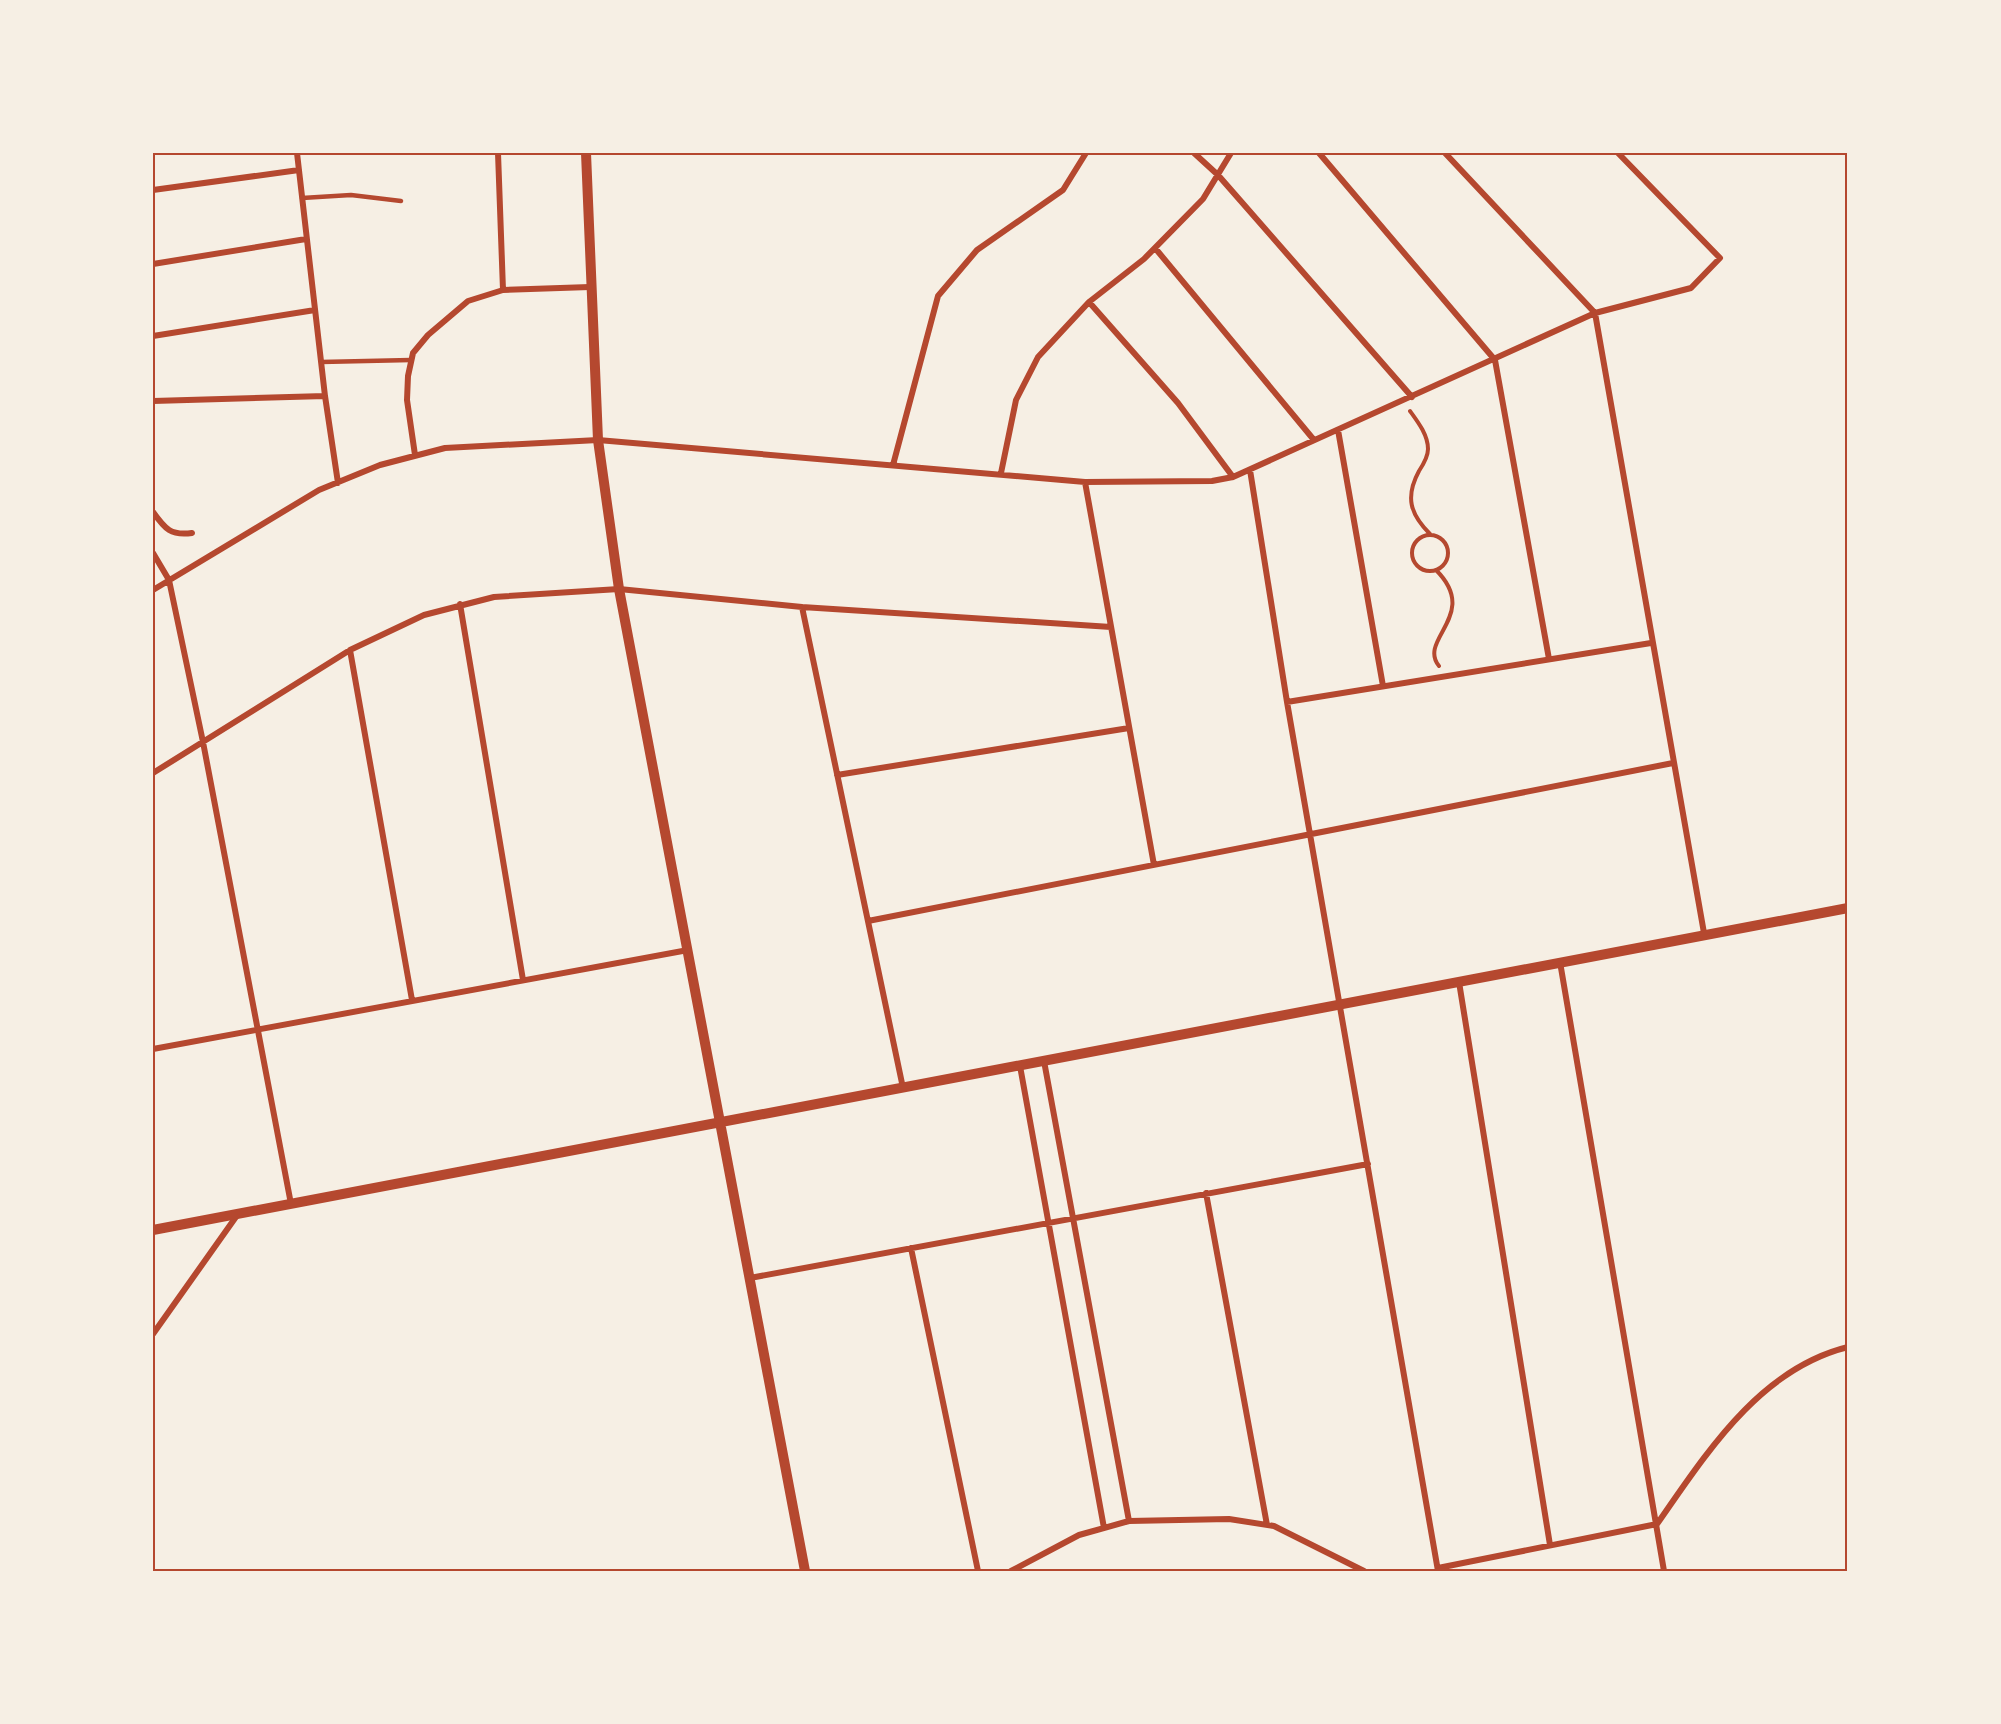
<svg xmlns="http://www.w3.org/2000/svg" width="2001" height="1724" viewBox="0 0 2001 1724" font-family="Quicksand,sans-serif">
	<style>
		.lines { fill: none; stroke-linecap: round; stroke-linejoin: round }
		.path { stroke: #b5482f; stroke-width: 4 }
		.service { stroke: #b5482f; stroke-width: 4.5 }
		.minor { stroke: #b5482f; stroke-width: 6 }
		.tertiary { stroke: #b5482f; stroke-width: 10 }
		.neatline { fill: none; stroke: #b5482f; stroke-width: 2 }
	</style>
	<rect width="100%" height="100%" fill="#f6efe4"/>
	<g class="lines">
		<path class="path" d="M1410,411C1418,422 1428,435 1428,449C1428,457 1423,465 1419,471C1405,497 1410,514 1430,534
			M1412 553a18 18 0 1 1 36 0a18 18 0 1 1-36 0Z
			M1436,570C1481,615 1417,639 1439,666"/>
		<path class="service" d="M302,198L351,195L401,201
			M321,362L411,360"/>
		<path class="minor" d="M297,153L325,396L338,483
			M498,153L503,290
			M1194,153L1218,175L1412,397
			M1319,153L1495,360L1549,659
			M1445,153L1595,313L1704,933
			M153,190L299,170
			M1155,248L1314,440
			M153,264L306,239
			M1089,302L1178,403L1233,477
			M153,336L315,310
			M153,401L325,396
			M1338,430L1383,686
			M415,455L407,400L408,376L413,353L428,335L468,301L503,290L590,287
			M893,465L938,296L977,250L1063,190L1086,153
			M1250,470L1287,702L1438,1571
			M1001,473L1016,400L1038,357L1089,302L1144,259L1203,199L1231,153
			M1085,482L1154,865
			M153,512C165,529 171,536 192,533
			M153,553L169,580L203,742L291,1204
			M153,590L319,490L380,465L445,448L598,440L1085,482L1212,481L1233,477L1595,313L1691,288L1720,258L1618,153
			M460,604L523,980
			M802,607L903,1088
			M350,650L412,1000
			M1287,702L1651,643
			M153,773L350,650L424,615L494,597L619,589L802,607L1111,627
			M837,775L1129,728
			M868,921L1673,763
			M1560,962L1664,1571
			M1459,982L1550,1545
			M153,1049L688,950
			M1044,1061L1129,1521
			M1020,1066L1104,1528
			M1206,1193L1267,1525
			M911,1248L978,1571
			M750,1278L1368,1164
			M153,1334L238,1214
			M1438,1568L1657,1524C1706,1454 1759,1369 1848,1347
			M1011,1571L1079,1535L1129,1521L1229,1519L1274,1526L1364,1571"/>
		<path class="tertiary" d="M586,153L598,440L619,589L805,1571
			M153,1230L1848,908"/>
	</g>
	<rect width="2001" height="1724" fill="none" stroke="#f6efe4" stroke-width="309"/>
	<rect x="154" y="154" width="1692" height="1416" class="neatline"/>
</svg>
